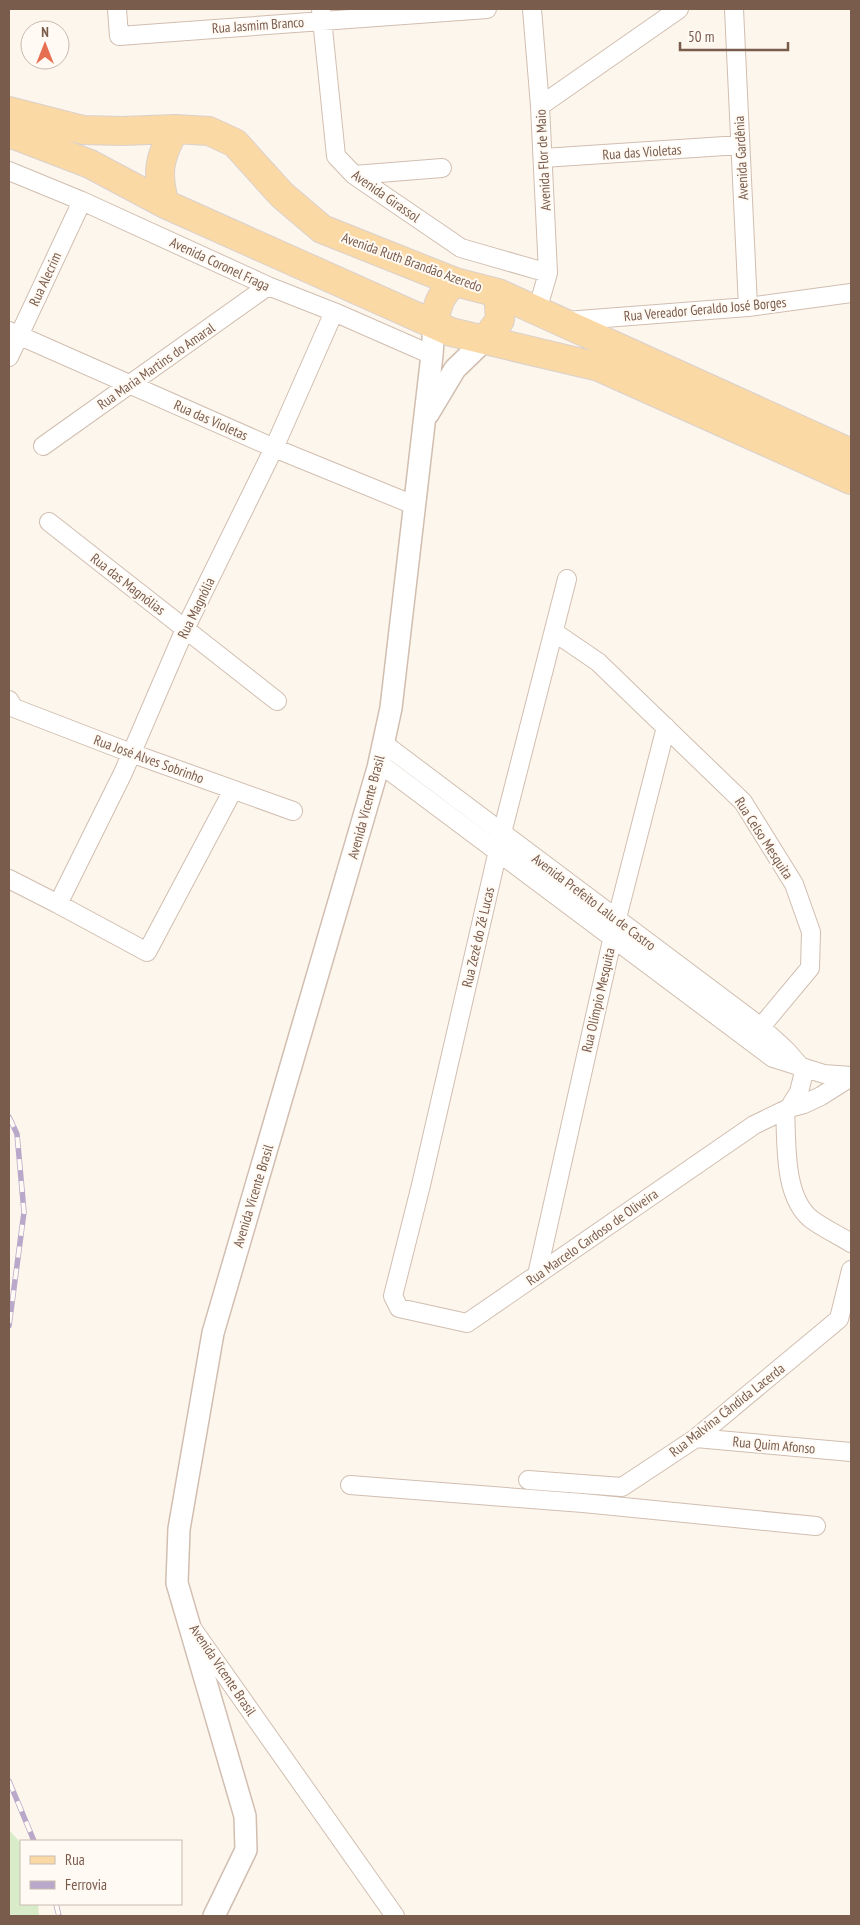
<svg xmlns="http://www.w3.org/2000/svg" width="860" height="1925" viewBox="0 0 860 1925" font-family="'PT Sans Narrow',sans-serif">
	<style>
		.green { fill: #d8ecc9 }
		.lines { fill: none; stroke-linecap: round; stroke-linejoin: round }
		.minor-casing { stroke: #d1beb0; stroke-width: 20 }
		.tertiary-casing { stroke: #d1beb0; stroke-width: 24 }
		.primary-casing { stroke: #dad1cd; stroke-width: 30 }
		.minor { stroke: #fff; stroke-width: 18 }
		.tertiary { stroke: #fff; stroke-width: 21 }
		.primary { stroke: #fbd9a5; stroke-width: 28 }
		.rail-casing { stroke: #b9a8c9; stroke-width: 5.5 }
		.rail { stroke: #fffaf3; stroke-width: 4; stroke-dasharray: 11; stroke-linecap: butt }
		.labels { text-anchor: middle; stroke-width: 4; stroke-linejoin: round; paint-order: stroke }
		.street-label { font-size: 14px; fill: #7a5c4d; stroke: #fffaf3 }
	</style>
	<rect width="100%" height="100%" fill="#fdf6ec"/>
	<path class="green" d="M9,1830L21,1843V1904H38L39,1916H9Z"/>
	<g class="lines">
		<g class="minor-casing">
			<path id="minor" d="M117,9L119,36L487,9
				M321,9L336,156L354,175L461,248L548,273
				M532,9L540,106L548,273L537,311
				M734,9L748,307
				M540,106L679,9
				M543,158L740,145
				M9,171L82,201L268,286L334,312L432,355
				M354,175L442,168
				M566,321L748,307L851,293
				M9,331L274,448L414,505
				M9,357L82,201
				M43,446L268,286
				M49,522L277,701
				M567,579L502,833L421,1185L393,1296L399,1308L467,1323L754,1125L789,1108L804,1104L821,1096L851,1077
				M554,632L598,662L743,802L794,884L811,932L810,968L750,1040
				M9,700L14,708L131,753L293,811
				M383,743L761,1027L786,1050L800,1066
				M379,763L773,1058L824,1074L851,1076
				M9,879L58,904L147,952L233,790
				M58,904L123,773L185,629L274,448L334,312
				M789,1108L799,1092L805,1068
				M785,1110C787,1143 783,1196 811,1219C823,1228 838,1235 851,1243
				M537,1275L617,918L666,727
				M696,1438L851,1452
				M528,1480L622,1487L696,1438L839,1319L851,1270
				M350,1485L583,1503L816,1526
				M194,1631L395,1916"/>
		</g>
		<g class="tertiary-casing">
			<path id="tertiary" d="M428,414L455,369L485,340
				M214,1916L246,1850L245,1816L177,1583L179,1529L213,1333L378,768L391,708L432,355L434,324"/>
		</g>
		<g class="primary-casing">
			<path id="primary" d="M9,111L83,130L122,131L175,129L209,131L235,143L282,195L322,229L455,282L498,293L851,453
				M9,133L90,164L165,204L451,332L599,367L851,480
				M165,204C156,173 159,157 175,129
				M434,324C437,306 440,294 455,282
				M485,340L500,320L498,293"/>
		</g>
		<use href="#minor" class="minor"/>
		<use href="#tertiary" class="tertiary"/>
		<use href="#primary" class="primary"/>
		<g class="rail-casing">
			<path id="rail" d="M9,1117L17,1134L24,1212L9,1326
				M9,1781L34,1841
				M56,1904L59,1916"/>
		</g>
		<use href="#rail" class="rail"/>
	</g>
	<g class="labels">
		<g class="street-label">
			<text transform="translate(258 25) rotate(-4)" y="5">Rua Jasmim Branco</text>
			<text transform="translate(642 152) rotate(-4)" y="5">Rua das Violetas</text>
			<text transform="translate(741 158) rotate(-93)" y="5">Avenida Gardênia</text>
			<text transform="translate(543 160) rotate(-93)" y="5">Avenida Flor de Maio</text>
			<text transform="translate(386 196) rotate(35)" y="5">Avenida Girassol</text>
			<text transform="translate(412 262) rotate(20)" y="5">Avenida Ruth Brandão Azeredo</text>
			<text transform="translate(220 264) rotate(25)" y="5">Avenida Coronel Fraga</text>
			<text transform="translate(45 279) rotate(-65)" y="5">Rua Alecrim</text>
			<text transform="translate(705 309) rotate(-5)" y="5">Rua Vereador Geraldo José Borges</text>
			<text transform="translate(156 366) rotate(-35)" y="5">Rua Maria Martins do Amaral</text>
			<text transform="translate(211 420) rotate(24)" y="5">Rua das Violetas</text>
			<text transform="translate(128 584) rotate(38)" y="5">Rua das Magnólias</text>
			<text transform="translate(196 608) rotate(-64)" y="5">Rua Magnólia</text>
			<text transform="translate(149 759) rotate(20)" y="5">Rua José Alves Sobrinho</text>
			<text transform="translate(366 807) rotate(-75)" y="5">Avenida Vicente Brasil</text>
			<text transform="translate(764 838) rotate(57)" y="5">Rua Celso Mesquita</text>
			<text transform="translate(594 902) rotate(37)" y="5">Avenida Prefeito Lalu de Castro</text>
			<text transform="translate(478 937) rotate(-77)" y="5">Rua Zezé do Zé Lucas</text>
			<text transform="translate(598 1000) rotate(-77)" y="5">Rua Olímpio Mesquita</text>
			<text transform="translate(253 1196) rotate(-73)" y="5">Avenida Vicente Brasil</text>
			<text transform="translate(592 1237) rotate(-35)" y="5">Rua Marcelo Cardoso de Oliveira</text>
			<text transform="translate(727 1410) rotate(-38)" y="5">Rua Malvina Cândida Lacerda</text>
			<text transform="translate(774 1445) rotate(5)" y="5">Rua Quim Afonso</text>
			<text transform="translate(223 1670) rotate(56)" y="5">Avenida Vicente Brasil</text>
		</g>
	</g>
	<rect width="860" height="1925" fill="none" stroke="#7a5c4d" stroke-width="20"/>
	<rect x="20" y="1840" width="162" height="65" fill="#fffaf3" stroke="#cabbb1"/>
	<rect x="30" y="1856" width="25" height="8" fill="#fbd9a5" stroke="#cabbb1"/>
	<text x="65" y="1865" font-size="15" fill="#7a5c4d">Rua</text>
	<rect x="30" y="1881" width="25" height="8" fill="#b9a8c9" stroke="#cabbb1"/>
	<text x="65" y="1890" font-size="15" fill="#7a5c4d">Ferrovia</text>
	<g transform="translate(45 45)"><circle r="24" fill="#fffaf3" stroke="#cabbb1"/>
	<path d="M0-4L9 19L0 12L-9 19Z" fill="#e76f51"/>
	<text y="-8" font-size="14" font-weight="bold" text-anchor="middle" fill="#7a5c4d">N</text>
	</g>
	<path d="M680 42v8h108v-8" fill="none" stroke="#7a5c4d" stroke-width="2.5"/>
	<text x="688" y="42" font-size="15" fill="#7a5c4d" stroke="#fffaf3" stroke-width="4" paint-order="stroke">50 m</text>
</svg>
